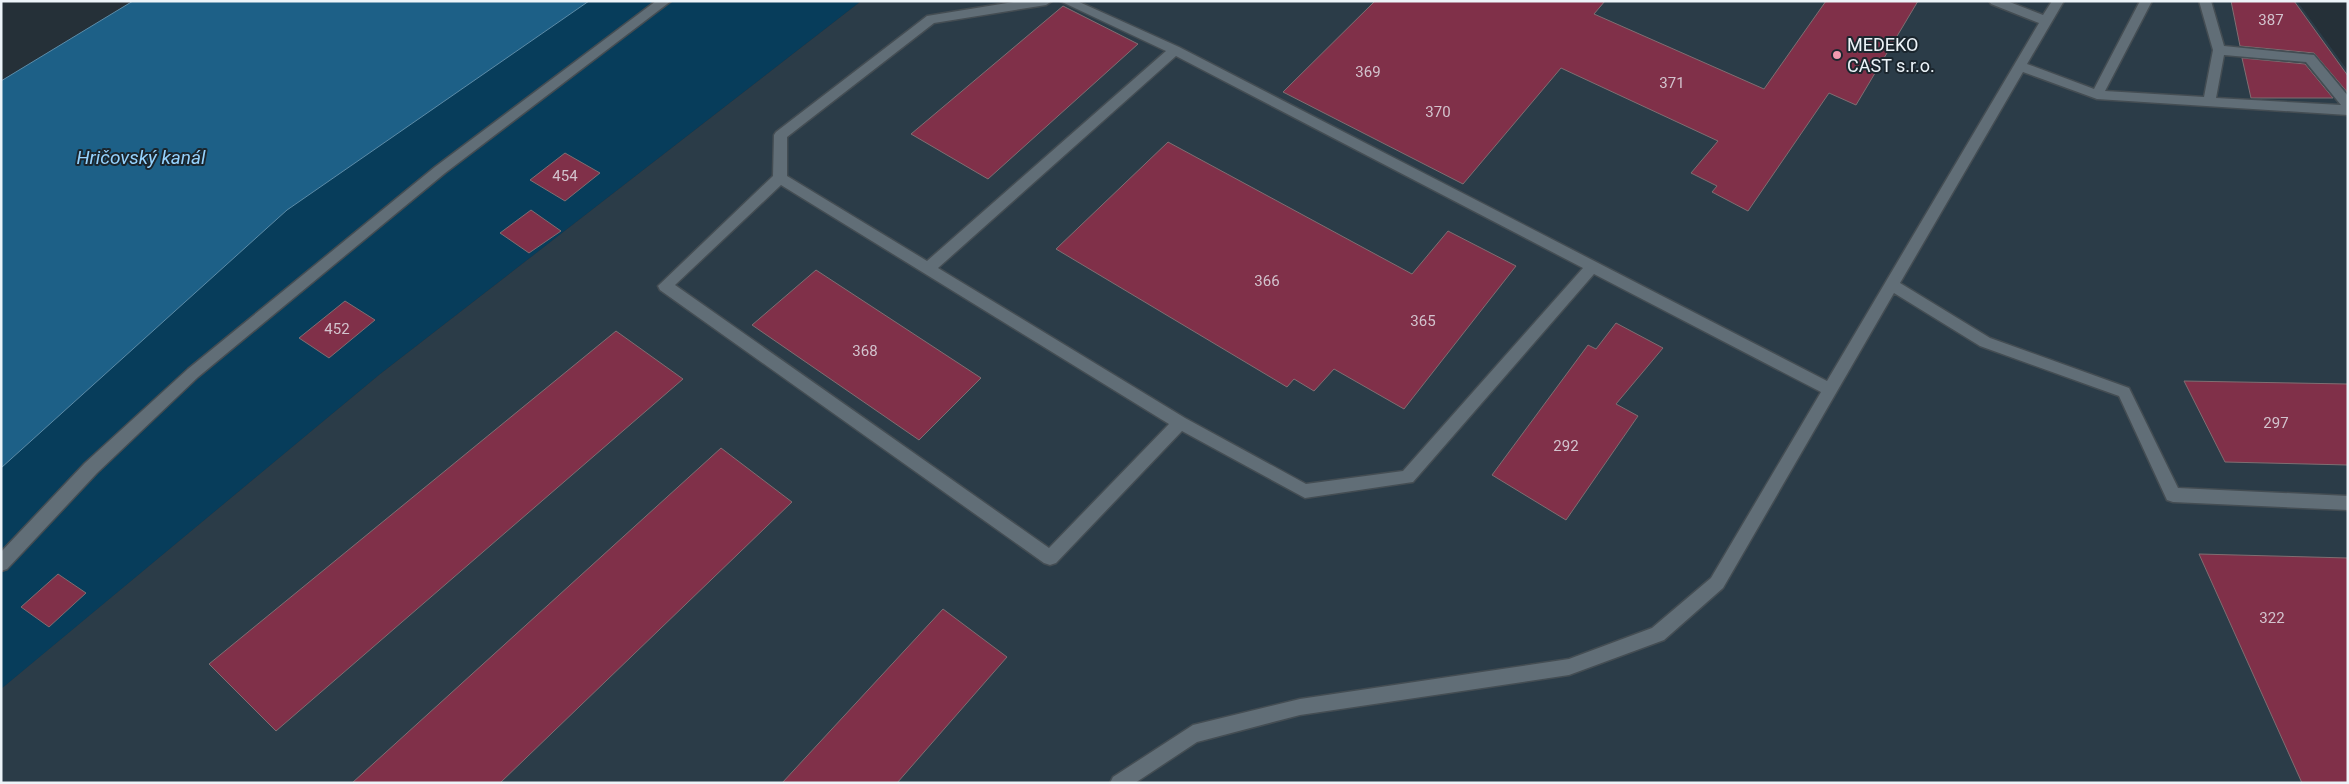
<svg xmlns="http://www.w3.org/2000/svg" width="2349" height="784" viewBox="0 0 2349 784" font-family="Roboto,sans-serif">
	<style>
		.built { fill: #2b3c48 }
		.green { fill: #073d5b }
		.water { fill: #1d6087; stroke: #5b8ca9 }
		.building { fill: #803049; stroke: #7f6e72 }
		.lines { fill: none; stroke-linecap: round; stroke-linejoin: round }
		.minor-casing { stroke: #444d53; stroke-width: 3 }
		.minor { fill: #616e77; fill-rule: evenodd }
		.poi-dot { fill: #f29ab0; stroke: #1b262e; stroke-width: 2 }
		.labels { text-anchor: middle; stroke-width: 4; stroke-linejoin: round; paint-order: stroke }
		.number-label { font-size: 15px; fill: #d2c3cd }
		.poi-label { font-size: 18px; fill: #edf4f9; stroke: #1b262e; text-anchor: start }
		.water-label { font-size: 19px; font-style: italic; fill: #96d3fe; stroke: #1b262e }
	</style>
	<rect width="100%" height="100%" fill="#253038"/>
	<path class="built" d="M861,1H2297L2348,71V783H1V689L3,687L380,374Z"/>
	<path class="green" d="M589,1H861L380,374L1,689V468L287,210Z"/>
	<path class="water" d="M133,1H589L287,210L1,468V81Z"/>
	<path class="building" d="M1375,1H1605L1594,14L1764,89L1826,1H1918L1856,105L1829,93L1748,211L1712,192L1717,186L1691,173L1718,141L1561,68L1463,184L1283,92Z
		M2231,1H2294L2348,76V93L2314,53L2240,46Z
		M1063,6L1138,44L988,179L911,134Z
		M2242,58L2305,64L2333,98H2251Z
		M1168,142L1412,274L1448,231L1516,266L1404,409L1334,369L1314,391L1294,379L1287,387L1056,249Z
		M565,153L600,173L565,201L530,180Z
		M531,210L561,231L529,253L500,233Z
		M816,270L981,378L919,440L752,325Z
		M345,301L375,320L329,358L299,338Z
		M1616,323L1663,348L1616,404L1638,416L1566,520L1492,475L1588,345L1596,349Z
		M616,331L683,379L276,731L209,664Z
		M2184,381L2348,384V465L2225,462Z
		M721,448L792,502L500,783H352Z
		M2199,554L2348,558V783H2302Z
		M58,574L86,593L49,627L21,607Z
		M943,609L1007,657L897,783H782Z"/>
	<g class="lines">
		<g class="minor-casing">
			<path id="minor" d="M656,1H671L445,173L198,377L97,473L7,569L1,571V552L85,463L188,369L435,167Z
				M1019,1H1052L1046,5L934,23L787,137V176L927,261L1166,51L1060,1H1077L1179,47L1827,381L2039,23L1991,4L1989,1H2007L2043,15L2052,1H2064L2027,64L2094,89L2140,1H2152L2105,91L2204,97L2213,50L2199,1H2211L2224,46L2314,55L2348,96V115L2097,99L2023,72L1900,283L1990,338L2129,388L2178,488L2348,496V510L2173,502L2167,500L2119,396L1980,346L1894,293L1723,588L1664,640L1569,675L1300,715L1197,742L1135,783H1110L1113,777L1193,725L1300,699L1569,659L1652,628L1711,578L1821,392L1594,274L1413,482L1305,498L1182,431L1056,563L1050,565L1044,563L660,290L658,286L773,176L774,135L776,132L927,16ZM2224,55L2306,62L2341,105L2216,98ZM1176,56L1583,268L1403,471L1306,484L1185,418L938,268ZM781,185L1169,424L1049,548L675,285Z"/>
		</g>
		<use href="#minor" class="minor"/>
	</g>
	<circle class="poi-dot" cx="1837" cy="55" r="5"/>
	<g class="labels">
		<g class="number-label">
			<text x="2271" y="25">387</text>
			<text x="1368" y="77">369</text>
			<text x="1672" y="88">371</text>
			<text x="1438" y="117">370</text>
			<text x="565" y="181">454</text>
			<text x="1267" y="286">366</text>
			<text x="1423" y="326">365</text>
			<text x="337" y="334">452</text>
			<text x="865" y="356">368</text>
			<text x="2276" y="428">297</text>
			<text x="1566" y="451">292</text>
			<text x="2272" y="623">322</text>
		</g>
		<g class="poi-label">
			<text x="1847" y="51">MEDEKO<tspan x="1847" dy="21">CAST s.r.o.</tspan></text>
		</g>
		<g class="water-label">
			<text x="141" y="164">Hričovský kanál</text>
		</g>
	</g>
	<rect width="2349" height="784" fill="none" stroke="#edf4f9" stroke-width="5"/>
</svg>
